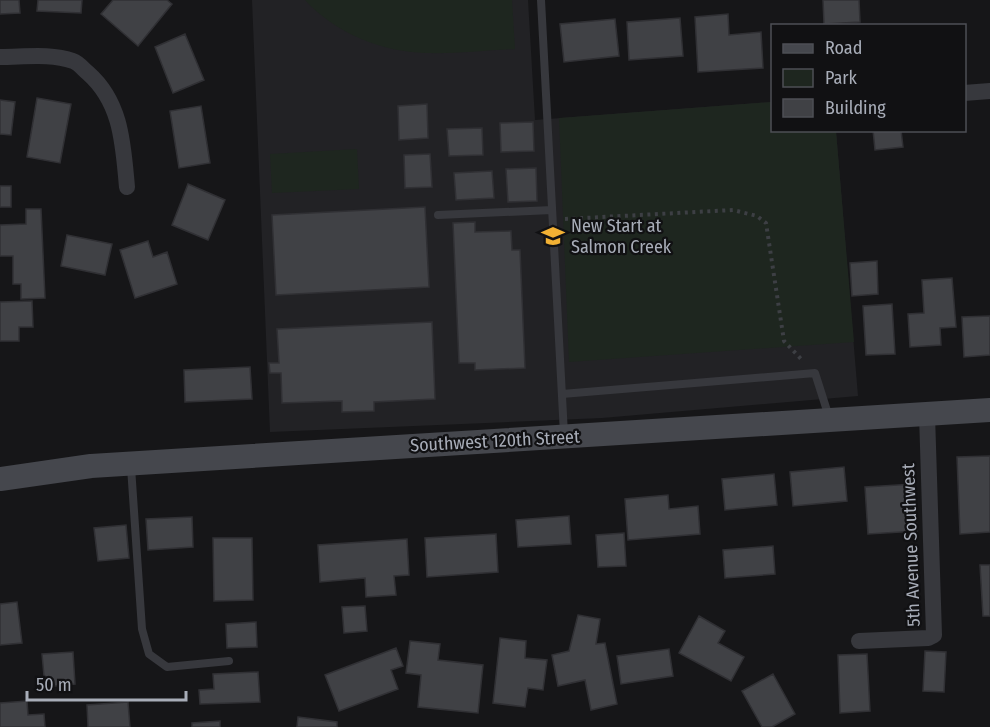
<svg xmlns="http://www.w3.org/2000/svg" width="990" height="727" viewBox="0 0 990 727" font-family="'Fira Sans Condensed',sans-serif">
	<style>
		.built { fill: #222225 }
		.green { fill: #1e261f }
		.building { fill: #404145; stroke: #303034; stroke-width: 1.5 }
		.lines { fill: none; stroke-linecap: round; stroke-linejoin: round }
		.path { stroke: #3d3f44; stroke-width: 4; stroke-dasharray: 3 4.5; stroke-linecap: butt }
		.lane { stroke: #37383d; stroke-width: 8 }
		.street { stroke: #37383d; stroke-width: 16 }
		.secondary { stroke: #45474d; stroke-width: 24 }
		.labels { text-anchor: middle; stroke-width: 4.5; stroke-linejoin: round; paint-order: stroke }
		.poi-label { font-size: 18px; fill: #a8adb8; stroke: #111113; text-anchor: start }
		.street-label { font-size: 18px; fill: #a8adb8; stroke: #111113 }
	</style>
	<rect width="100%" height="100%" fill="#161618"/>
	<path class="built" d="M252,0H528L535,120L772,102V130L836,131L858,396L602,418L270,432Z"/>
	<path class="green" d="M305,0H512L515,49C486,50 455,54 426,53C382,52 335,33 305,0Z
		M772,102V130L836,131L854,342L569,362L559,118Z
		M357,149L359,189L272,193L270,154Z"/>
	<path class="building" d="M0,0H19L20,13L0,14Z
		M38,0H82L81,13L37,11Z
		M113,0H167L172,4L138,46L101,14Z
		M823,0H859L860,22L824,24Z
		M728,14L729,35L761,32L763,68L698,72L695,17Z
		M680,18L683,56L629,60L627,22Z
		M615,19L619,56L564,62L560,24Z
		M185,34L204,80L173,93L155,47Z
		M37,98L71,104L60,163L27,157Z
		M0,100L15,102L11,135L0,134Z
		M427,104L428,138L399,140L398,106Z
		M201,106L210,163L179,168L170,111Z
		M533,122L534,151L501,152L500,123Z
		M482,128L483,155L449,156L447,129Z
		M873,130H901L903,147L875,150Z
		M430,154L432,187L405,188L404,155Z
		M536,168L537,201L508,202L506,169Z
		M492,171L494,198L456,200L454,173Z
		M188,184L225,200L208,240L172,225Z
		M0,186H11V207H0Z
		M425,207L429,287L276,295L272,215Z
		M26,209H41L45,298L21,299V284H13V256H0V225L26,224Z
		M475,222V232L511,231L512,250H520L525,368L475,370V363H459L453,223Z
		M67,235L112,244L105,275L61,266Z
		M148,241L153,257L167,252L177,284L135,298L120,250Z
		M877,261L878,294L852,296L850,263Z
		M952,278L956,327L940,328L941,345L910,347L908,314L924,313L922,280Z
		M32,301L33,327H19V341H0V302Z
		M892,304L895,354L866,355L863,306Z
		M990,316V355L964,357L962,317Z
		M432,322L435,399L374,402V411L342,412V401L282,403L281,373H270L269,363H279L277,329Z
		M250,367L252,399L185,402L184,370Z
		M990,456V532L960,534L957,457Z
		M844,467L847,501L793,506L790,472Z
		M774,474L777,505L725,510L722,479Z
		M914,484L917,531L868,534L865,487Z
		M668,495L669,509L698,506L700,534L628,540L625,499Z
		M569,516L571,544L518,547L516,520Z
		M192,517L193,547L148,550L146,519Z
		M126,525L129,558L98,561L94,528Z
		M624,533L626,566L598,567L596,535Z
		M496,534L498,572L427,577L425,538Z
		M213,538H252L253,600L214,601Z
		M407,539L409,575L394,576L396,595L366,597L365,578L320,582L318,545Z
		M773,546L775,574L725,578L723,550Z
		M980,565H990V616H983Z
		M17,602L22,643L0,645V604Z
		M365,606L367,631L344,633L342,607Z
		M578,615L600,619L596,644L605,643L617,704L591,710L585,680L558,686L552,655L569,651Z
		M699,616L725,631L718,643L744,657L731,681L679,653Z
		M256,622L257,647L227,648L226,624Z
		M500,638L526,641L525,658L547,660L543,690L528,688L525,707L493,703Z
		M410,641L440,644L438,660L483,665L478,713L418,707L421,675L406,673Z
		M396,648L403,666L391,670L398,689L339,711L325,675Z
		M669,649L673,676L621,684L617,656Z
		M925,651L946,652L944,692L923,691Z
		M73,652L75,684L45,687L42,654Z
		M867,654L870,711L840,713L838,655Z
		M258,672L260,702L200,704L199,690L214,689L213,674Z
		M773,674L795,714L772,727H762L742,691Z
		M27,701L28,715L44,714L45,727H0V703Z
		M128,702L130,727H88L87,705Z
		M298,717L337,722V727H297Z
		M220,721V727H192V723Z"/>
	<g class="lines">
		<path class="path" d="M565,219L733,210L757,216L766,223L784,341L802,360"/>
		<path class="lane" d="M541,0L564,434
			M438,215L552,210
			M562,394L815,373L829,417
			M131,467L142,629L149,654L167,667L229,661"/>
		<path class="street" d="M0,57C24,57 51,53 73,61C79,63 83,69 88,73C122,103 123,145 127,187
			M964,93L990,91
			M859,641L928,638L934,635L927,415"/>
		<path class="secondary" d="M0,479L91,466L990,410"/>
	</g>
	<defs>
		<g id="school-bare" transform="scale(1.8)"><path d="M0-5L7-2L0 1L-7-2ZM-4 1L0 2.5L4 1V4Q0 6-4 4Z" fill="#f2b134" stroke="#111113" stroke-width="2.5" paint-order="stroke"/></g>
	</defs>
	<g fill-rule="evenodd">
		<use href="#school-bare" x="553" y="236"/>
	</g>
	<g class="labels">
		<g class="poi-label">
			<text x="571" y="232">New Start at<tspan x="571" dy="21">Salmon Creek</tspan></text>
		</g>
		<g class="street-label">
			<text transform="translate(495 441) rotate(-3)" y="6">Southwest 120th Street</text>
			<text transform="translate(911 545) rotate(-92)" y="6">5th Avenue Southwest</text>
		</g>
	</g>
	<rect x="771" y="24" width="195" height="108" fill="#111113" stroke="#4d4f55" stroke-width="1.5"/>
	<rect x="783" y="44" width="30" height="9" fill="#45474d" stroke="#4d4f55" stroke-width="1.5"/>
	<text x="825" y="54" font-size="18" fill="#a8adb8">Road</text>
	<rect x="783" y="69" width="30" height="18" fill="#1e261f" stroke="#4d4f55" stroke-width="1.5"/>
	<text x="825" y="84" font-size="18" fill="#a8adb8">Park</text>
	<rect x="783" y="99" width="30" height="18" fill="#404145" stroke="#4d4f55" stroke-width="1.5"/>
	<text x="825" y="114" font-size="18" fill="#a8adb8">Building</text>
	<path d="M27 691v9h159v-9" fill="none" stroke="#a8adb8" stroke-width="3"/>
	<text x="36" y="691" font-size="18" fill="#a8adb8" stroke="#111113" stroke-width="4.5" paint-order="stroke">50 m</text>
</svg>
